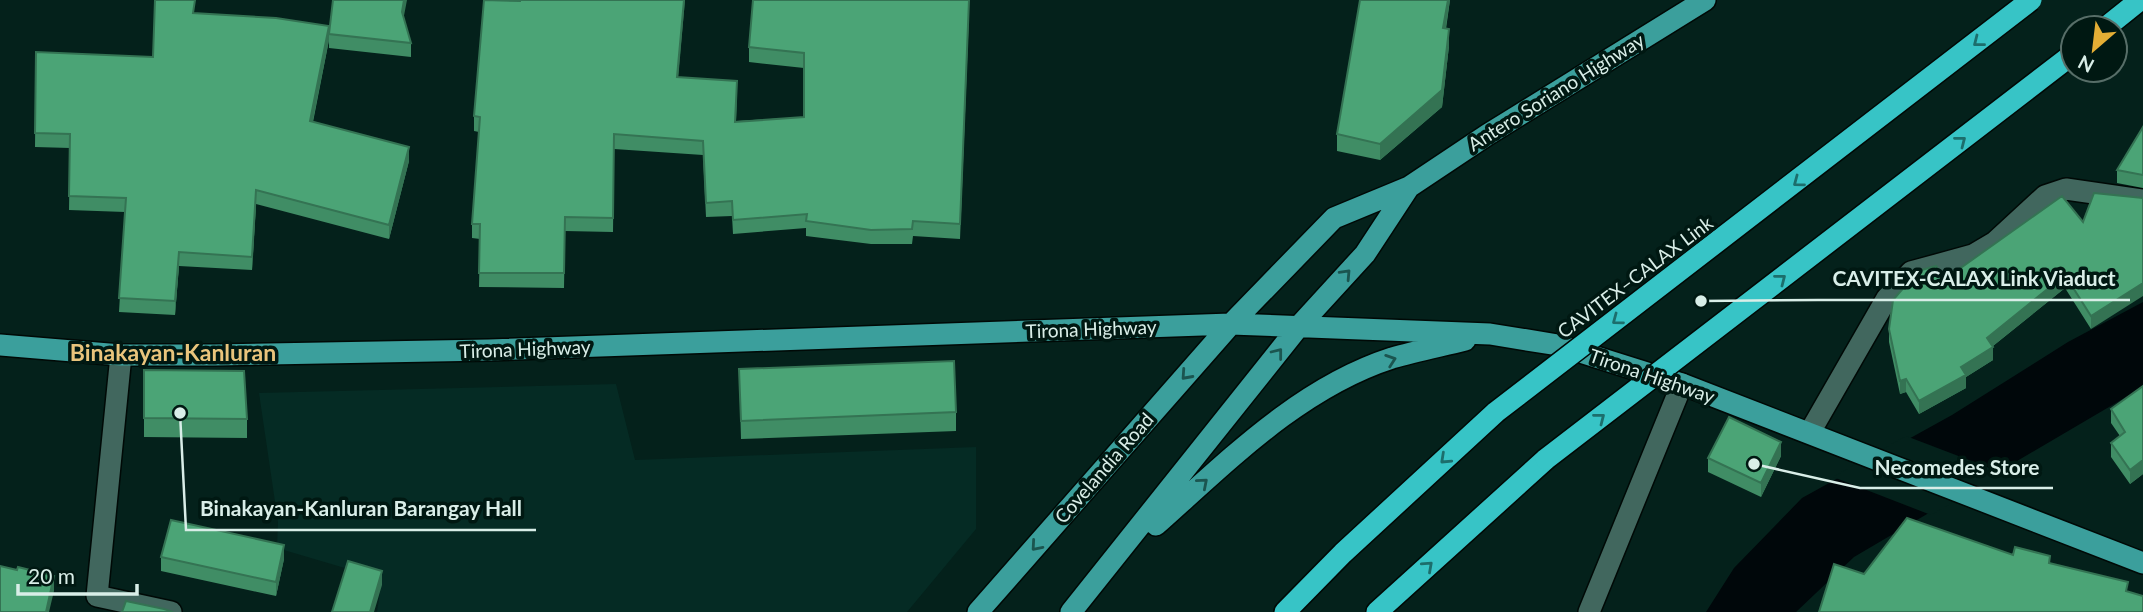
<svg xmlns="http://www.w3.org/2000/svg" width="2143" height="612" viewBox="0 0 2143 612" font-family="Lato,sans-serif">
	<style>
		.built { fill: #052b24 }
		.water { fill: #00070a }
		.pier { fill: #04211b }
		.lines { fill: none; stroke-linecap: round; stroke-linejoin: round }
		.minor-casing { stroke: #000906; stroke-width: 24 }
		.major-casing { stroke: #000906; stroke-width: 24 }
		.highway-casing { stroke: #000906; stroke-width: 24 }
		.minor { stroke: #41675e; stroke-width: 21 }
		.major { stroke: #3b9f9c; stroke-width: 21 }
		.highway { stroke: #37c4c6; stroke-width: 21 }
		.highway-bridge-casing { stroke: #000906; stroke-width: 24; stroke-linecap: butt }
		.highway-bridge { stroke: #37c4c6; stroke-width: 21 }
		.wall { fill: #408d65 }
		.shaded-wall { fill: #347353 }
		.building { fill: #4ba476; stroke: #347353; stroke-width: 2 }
		.oneway { stroke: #1c6e6c }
		.oneway2 { stroke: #1b5550 }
		.labels { text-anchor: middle; stroke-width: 7; stroke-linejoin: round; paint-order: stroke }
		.street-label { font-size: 19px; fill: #d9eee8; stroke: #001812 }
		.quarter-label { font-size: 23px; font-weight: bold; fill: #e9c47c; stroke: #001812 }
		.leader { fill: none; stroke: #d9eee8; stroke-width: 2.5 }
		.callout-dot { fill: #d9eee8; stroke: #001812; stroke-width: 2.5 }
		.callout-label { font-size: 21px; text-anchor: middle; font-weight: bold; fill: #d9eee8; stroke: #001812; stroke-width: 7; stroke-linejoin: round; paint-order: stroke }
	</style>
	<rect width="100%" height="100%" fill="#04211b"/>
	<path class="built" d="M616,384L635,460L976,447V529L907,612H377L382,579L277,548L278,522L259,393Z"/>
	<path class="water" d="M2143,302V387L1854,557L1796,612H1706L1734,568L1802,498L1952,415L2068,342Z"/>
	<path class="pier" d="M1906,436L2003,473L1931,515L1833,477Z"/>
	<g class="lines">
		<g class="minor-casing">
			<path id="minor" d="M121,355L97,596L171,612
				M1810,432L1887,298L1911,272L1973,255L1995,242L2045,196L2066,189L2143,200
				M1589,612L1682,384"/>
		</g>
		<g class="major-casing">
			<path id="major" d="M0,345L121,355H214L489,350L1231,324L1490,334L1558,345L1682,384L2143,563
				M1156,525C1227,462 1299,388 1392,358C1416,351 1441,346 1465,340
				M978,612L1231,324L1334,218L1409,187L1487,135L1705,0
				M1071,612L1300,325L1365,254L1409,187"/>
		</g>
		<g class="highway-casing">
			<path id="highway" d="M2105,28L2140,0
				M1285,612L1343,553L1496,412
				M1377,612L1546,459"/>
		</g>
		<use href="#minor" class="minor"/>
		<use href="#major" class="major"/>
		<use href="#highway" class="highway"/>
		<g class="highway-bridge-casing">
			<path id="highway-bridge" d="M1496,412L2031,0
				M1546,459L2073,54"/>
		</g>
		<use href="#highway-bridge" class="highway-bridge"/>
	</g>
	<path class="wall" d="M1360,0H1450L1446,29L1449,46L1442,107L1380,160L1337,151V134Z
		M195,13L329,40L313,122L409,161L389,239L256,204L252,270L179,266L175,315L119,312L125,212L69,210L70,148L35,147L36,52L153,57Z
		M969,15L960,239L913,236L912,244H871L806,236V228L733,234L732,216L706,217L703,155L614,149L613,232L565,231L564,288L479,287L480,239L472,238V224L479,132L474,131V116L678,77L737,95L736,121L804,117V68L749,62V47Z
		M404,18L411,43V57L329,48V34Z
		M2143,127V188L2117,183V170Z
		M2094,193L2091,329L2065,288L1993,346V360L1966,377V388L1919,414L1906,392L1900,394L1889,342V329L1945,279L2083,222Z
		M739,369L956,412V431L741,439Z
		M144,370L247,419V438L144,437Z
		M2143,386V474L2130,484L2111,457V443L2120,436L2111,423V409Z
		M1781,456L1761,497L1708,472V458Z
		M161,557L284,559L276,596L161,571Z"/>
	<path class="shaded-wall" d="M404,0H407L402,26V12Z
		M684,0H685L677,92V77Z
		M1448,0H1450L1443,45V28Z
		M329,26V40L310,135V121Z
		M1449,29V46L1442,107L1380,160V144Z
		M409,147V161L389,239V225Z
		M256,190V204L252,270V257Z
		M179,252V266L175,315V301Z
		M2065,275V288L1989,349L1993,347V360L1966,377V388L1919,414V401L1961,367L1987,338Z
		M2143,283V296L2091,329V316Z
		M1906,379V392L1900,394V381Z
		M1781,442V456L1761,497V483Z
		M2143,460V474L2130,484V470Z
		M284,545V559L276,596V582Z
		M382,571V585L374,612H370Z
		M54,576V591L49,612H46Z"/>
	<path class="building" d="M155,0H195L193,13L276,18L329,26L310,121L409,147L389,225L256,190L252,257L179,252L175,301L119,298L126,198L69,196L70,134L35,133L36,52L153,57Z
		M333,0H404L402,12L411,43L329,34Z
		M484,0L520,1V0H684L677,77L737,81L735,122L804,117V53L749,47L753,0H969L960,224L913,221L912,229L871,230L806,221L807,214L733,220L732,201L706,203L703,141L614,134L613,218L565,217L564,273H479L480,224H472L480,117L474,116Z
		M1360,0H1448L1443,28L1449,29L1442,90L1380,144L1337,134Z
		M2143,127V175L2117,170Z
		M2094,193L2143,198V283L2091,316L2065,275L1987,338L1993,347L1961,367L1966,375L1919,401L1906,379L1900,381L1889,329L1893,300L1918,271L1936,266L1945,279L2062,196L2083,222Z
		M954,361L956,412L741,421L739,369Z
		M144,370L244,371L247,419L144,418Z
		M2143,386V460L2130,470L2111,443L2125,432L2111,409Z
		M1729,417L1781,442L1761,483L1708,458Z
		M1907,518L2013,555L2015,547L2050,556L2049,563L2128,582L2126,591L2143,596V612H1819L1834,564L1864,574Z
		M171,520L284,545L276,582L161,557Z
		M348,561L382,571L370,612H332Z
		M0,566L17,570L18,567L54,576L46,612H0Z
		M126,601L164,609L173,612H122Z"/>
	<defs><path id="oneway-chevron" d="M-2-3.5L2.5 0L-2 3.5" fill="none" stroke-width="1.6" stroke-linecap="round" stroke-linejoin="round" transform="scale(1.75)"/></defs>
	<g class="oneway">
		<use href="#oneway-chevron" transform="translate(1978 42) rotate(142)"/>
		<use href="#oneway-chevron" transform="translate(1961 141) rotate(-38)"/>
		<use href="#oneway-chevron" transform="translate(1798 182) rotate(143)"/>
		<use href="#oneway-chevron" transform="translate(1781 279) rotate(-38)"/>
		<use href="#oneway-chevron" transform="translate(1617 320) rotate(143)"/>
		<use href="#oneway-chevron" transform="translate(1600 418) rotate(-38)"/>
		<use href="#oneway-chevron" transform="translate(1445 459) rotate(137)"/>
		<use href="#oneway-chevron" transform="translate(1428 566) rotate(-42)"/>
	</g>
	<g class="oneway2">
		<use href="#oneway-chevron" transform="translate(1346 274) rotate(-47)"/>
		<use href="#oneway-chevron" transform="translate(1278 353) rotate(-52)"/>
		<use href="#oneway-chevron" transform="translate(1391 360) rotate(-19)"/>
		<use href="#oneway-chevron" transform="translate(1186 375) rotate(132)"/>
		<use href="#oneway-chevron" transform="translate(1203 483) rotate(-41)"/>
		<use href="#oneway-chevron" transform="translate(1036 546) rotate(131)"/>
	</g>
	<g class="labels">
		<g class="street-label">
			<text transform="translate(1556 92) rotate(-32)" y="7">Antero Soriano Highway</text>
			<text transform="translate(1635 277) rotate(-37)" y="7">CAVITEX–CALAX Link</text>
			<text transform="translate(1091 329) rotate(-2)" y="7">Tirona Highway</text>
			<text transform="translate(525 349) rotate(-2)" y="7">Tirona Highway</text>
			<text transform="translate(1652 376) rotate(19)" y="7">Tirona Highway</text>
			<text transform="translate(1104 468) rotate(-49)" y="7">Covelandia Road</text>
		</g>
		<g class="quarter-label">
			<text x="173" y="361">Binakayan-Kanluran</text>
		</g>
	</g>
	<path class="leader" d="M1701 301L1818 300H2130M1754 464L1860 488H2053M180 413L186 530H536"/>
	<g class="callout-dot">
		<circle cx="1701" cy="301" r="7"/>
		<circle cx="1754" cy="464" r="7"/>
		<circle cx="180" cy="413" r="7"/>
	</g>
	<g class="callout-label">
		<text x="1974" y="286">CAVITEX-CALAX Link Viaduct</text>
		<text x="1957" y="475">Necomedes Store</text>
		<text x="361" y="516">Binakayan-Kanluran Barangay Hall</text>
	</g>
	<g transform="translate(2094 49) rotate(208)"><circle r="33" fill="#001812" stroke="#576e68" stroke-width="2"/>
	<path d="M0-5L12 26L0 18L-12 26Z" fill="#e4ae35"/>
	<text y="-10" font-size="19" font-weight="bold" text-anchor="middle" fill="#d9eee8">N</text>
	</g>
	<path d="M18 584v10h119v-10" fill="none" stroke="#d9eee8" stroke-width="3.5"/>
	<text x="28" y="584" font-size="21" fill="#d9eee8" stroke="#001812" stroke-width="5" paint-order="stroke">20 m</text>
</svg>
